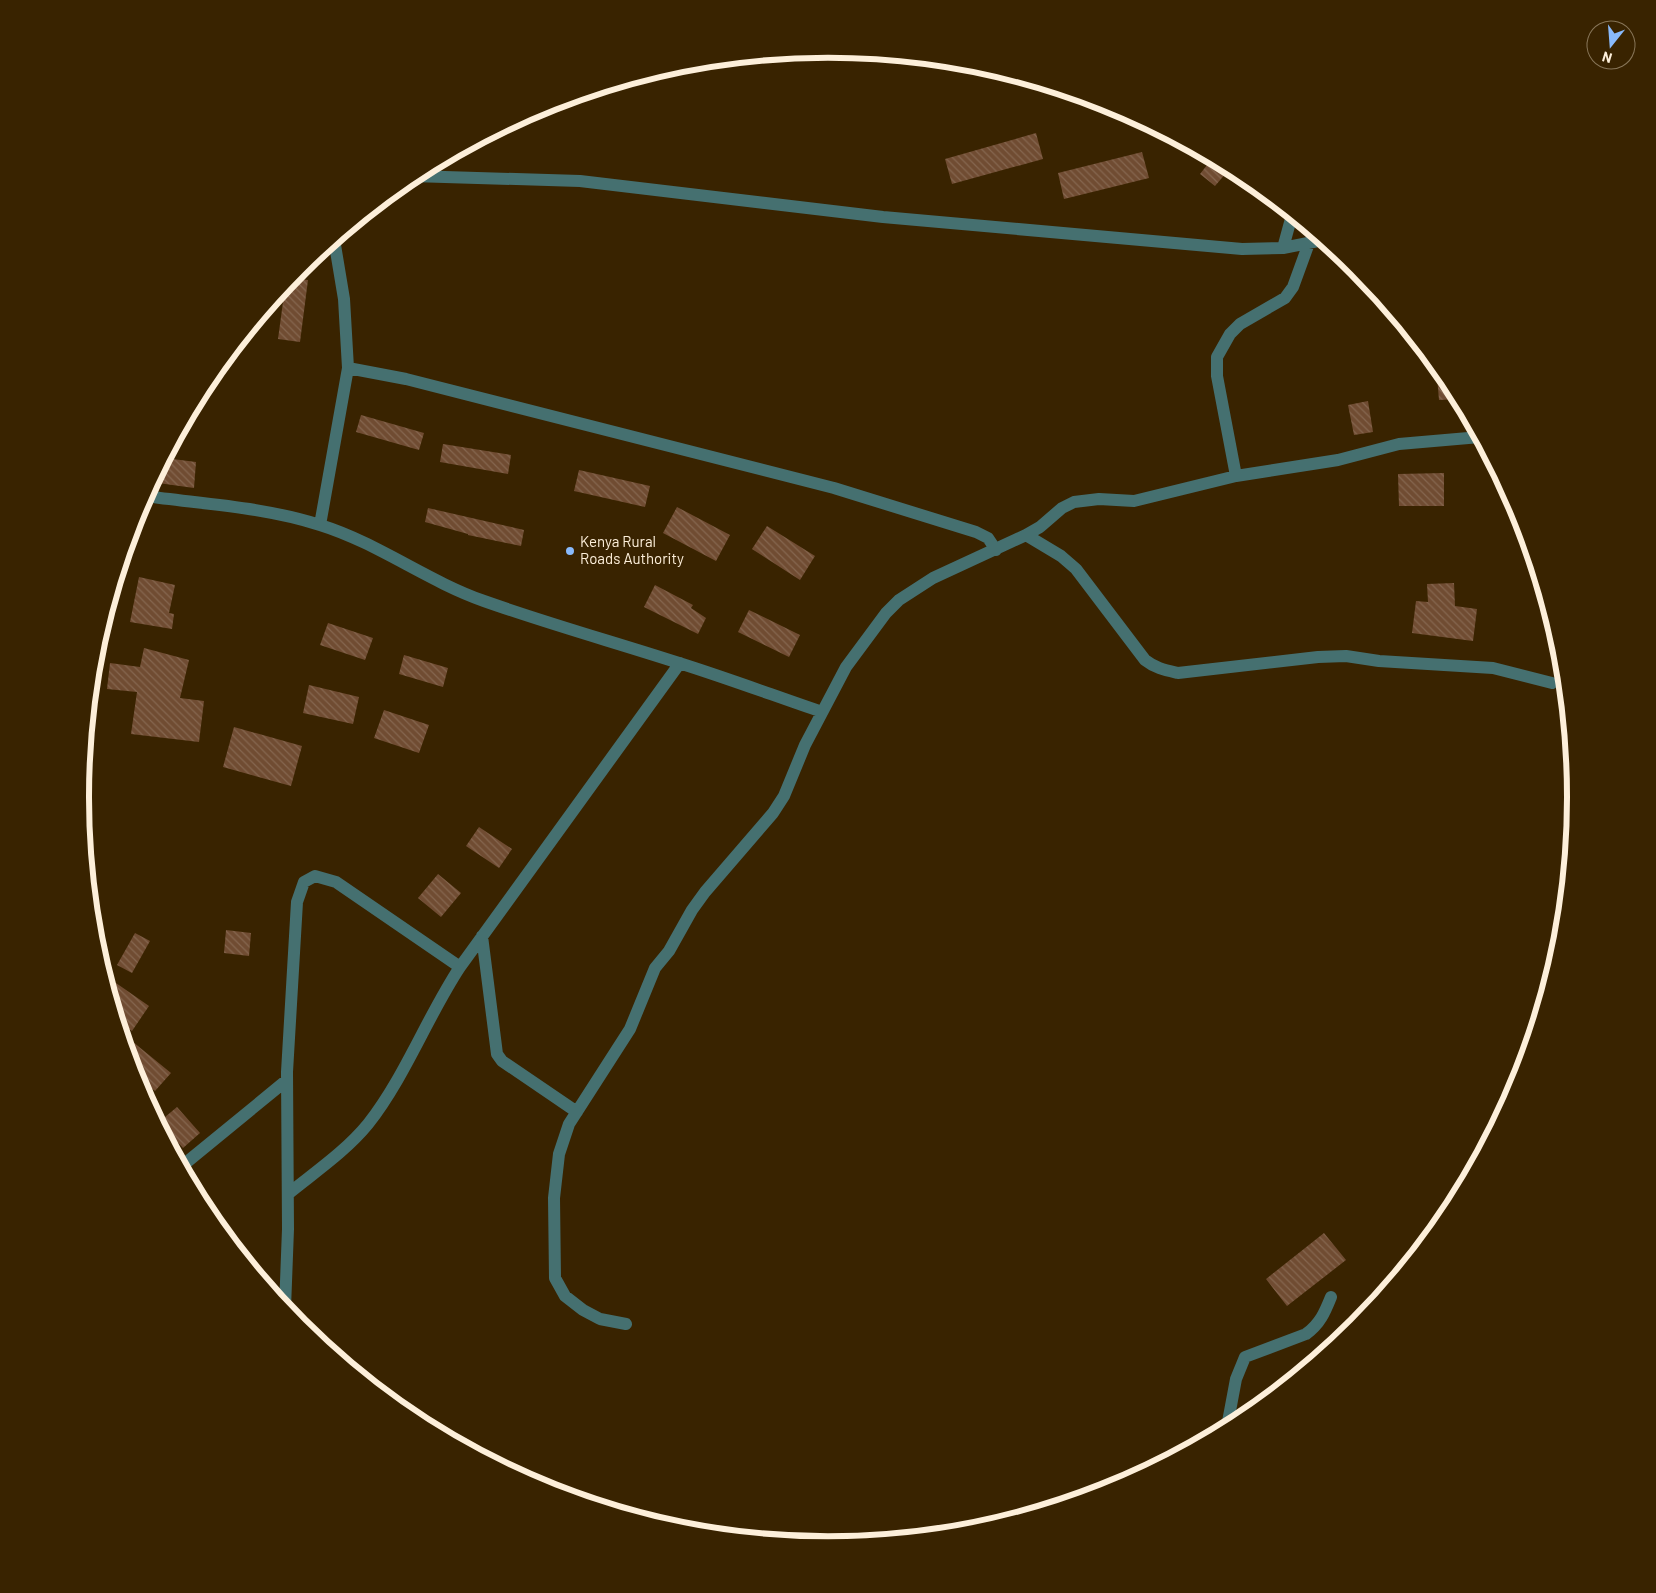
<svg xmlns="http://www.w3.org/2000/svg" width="1656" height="1593" viewBox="0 0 1656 1593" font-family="Barlow,sans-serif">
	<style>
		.building { fill: url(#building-back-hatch) }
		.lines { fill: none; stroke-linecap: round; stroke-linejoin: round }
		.minor { stroke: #457070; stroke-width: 12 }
		.poi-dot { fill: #89bafc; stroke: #392300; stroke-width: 2 }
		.labels { text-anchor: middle; stroke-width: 4; stroke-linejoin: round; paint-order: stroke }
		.poi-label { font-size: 15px; fill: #fdefda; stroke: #392300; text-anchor: start }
		.rim { fill: none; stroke: #fdefda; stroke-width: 6 }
	</style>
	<defs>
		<pattern id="building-back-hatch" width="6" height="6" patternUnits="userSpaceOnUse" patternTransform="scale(1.25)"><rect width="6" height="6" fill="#704c32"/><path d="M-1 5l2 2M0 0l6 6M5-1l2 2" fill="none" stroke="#85664f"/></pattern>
	</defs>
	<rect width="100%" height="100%" fill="#392300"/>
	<path class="building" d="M1036,133L1043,159L952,184L945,159Z
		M1142,152L1149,178L1064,199L1058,173Z
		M1211,160L1227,172L1215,186L1200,174Z
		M291,278L308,280L300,342L278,339L283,302L272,301Z
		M1436,365L1450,381L1459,399L1439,400Z
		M1368,401L1373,432L1354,435L1348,405Z
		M361,415L424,433L419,450L356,432Z
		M443,444L511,455L508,474L440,462Z
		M165,458L196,462L194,488L158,483L160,468Z
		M579,470L650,486L645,507L574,491Z
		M1444,473V506H1399L1398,474Z
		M677,507L730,535L716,561L663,533Z
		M428,508L524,530L521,546L468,535V534L425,522Z
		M767,526L815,556L800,580L752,549Z
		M139,577L175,585L169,613L174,614L172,629L130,622Z
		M1454,583L1455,606L1477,609L1473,641L1412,633L1416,601L1428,602L1427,584Z
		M655,585L693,605L691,608L706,618L698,634L644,607Z
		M749,610L800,635L789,657L738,632Z
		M328,623L373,638L365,660L320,645Z
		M144,648L189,660L180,698L204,701L199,742L131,734L137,692L107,689L110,663L140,667Z
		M404,655L448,668L443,687L399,674Z
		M309,685L359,697L353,724L303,713Z
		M384,710L429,725L419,753L374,738Z
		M234,727L302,746L291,786L223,767Z
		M479,827L512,849L499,868L466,846Z
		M438,874L461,893L441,917L418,898Z
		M226,930L251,933L249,956L224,953Z
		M135,933L150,941L132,973L117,965Z
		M116,983L149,1006L132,1031L119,1021L110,992Z
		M122,1033L171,1073L155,1091L135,1075Z
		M177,1107L200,1133L183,1148L159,1122Z
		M1324,1233L1346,1260L1287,1306L1266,1279Z"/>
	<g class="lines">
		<path class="minor" d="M412,176L580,181L883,217L1242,249L1283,248L1323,240
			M1283,248L1292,215
			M348,368L406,379L834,488L976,532L988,538L996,550
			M1236,476L1217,376V357L1230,334L1240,324L1285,298L1293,287L1309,243
			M145,496C203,504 264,507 320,525C378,543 427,581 484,601C549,624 614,642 679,663C727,678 775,696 822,712
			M320,525L348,368L344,299L334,239
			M1026,535L1061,556L1076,569L1145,660C1155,668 1165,670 1178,673L1318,657L1346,656L1379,661L1493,668L1552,683
			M482,936L497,1054L502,1061L577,1112
			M182,1166L287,1080
			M288,1194C315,1172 346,1151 368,1124C405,1077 427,1017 460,967L680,663
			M285,1308L288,1229L287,1072L297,902L304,882L315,876L336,882L460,967
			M626,1324L600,1319L583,1310L565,1296L555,1278L554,1198L559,1154L569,1124L630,1029L655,968L669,951L692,910L705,892L773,813L784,796L805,745L846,667L886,613L899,600L933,578L1026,535L1040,527L1062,508L1074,502L1099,499L1134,501L1236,476L1338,460L1399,444L1480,437
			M1227,1427L1236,1379L1245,1357L1306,1334C1320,1324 1325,1312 1331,1297"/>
	</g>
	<circle class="poi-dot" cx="570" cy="551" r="5"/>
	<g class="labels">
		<g class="poi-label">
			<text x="580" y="547">Kenya Rural<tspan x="580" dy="17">Roads Authority</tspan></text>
		</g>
	</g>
	<path d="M0 0H1656V1593H0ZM89 797a739 739 0 1 1 1478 0a739 739 0 1 1-1478 0Z" fill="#392300" fill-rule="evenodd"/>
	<path class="rim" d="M89 797a739 739 0 1 1 1478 0a739 739 0 1 1-1478 0Z"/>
	<g transform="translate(1611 45) rotate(197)"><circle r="24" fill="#392300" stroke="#877557"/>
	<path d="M0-4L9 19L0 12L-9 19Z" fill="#89bafc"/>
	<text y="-8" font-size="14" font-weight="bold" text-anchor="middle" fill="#fdefda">N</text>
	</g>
</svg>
